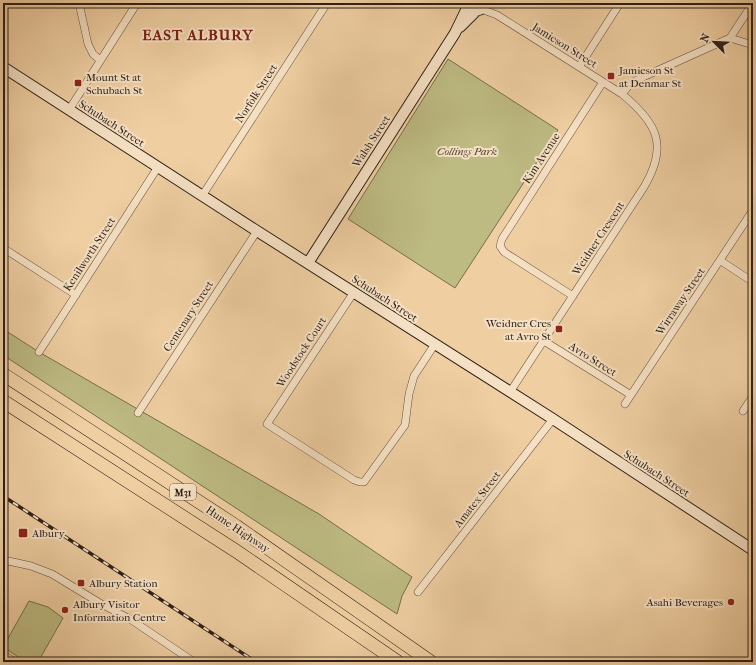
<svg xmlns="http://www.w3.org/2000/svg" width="756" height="665" viewBox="0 0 756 665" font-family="'IM FELL French Canon',serif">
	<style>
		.green { fill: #bdba82; stroke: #766d4d }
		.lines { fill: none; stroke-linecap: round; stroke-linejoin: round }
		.street-casing { stroke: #5e4c3a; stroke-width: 8 }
		.secondary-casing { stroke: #2e2018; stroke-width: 12 }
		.primary-casing { stroke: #2e2018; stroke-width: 12 }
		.highway-casing { stroke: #2e2018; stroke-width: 14 }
		.street { stroke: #f5e0c3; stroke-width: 7 }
		.secondary { stroke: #f5e0c3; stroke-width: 10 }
		.primary { stroke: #efcfa2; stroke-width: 11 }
		.highway { stroke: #efcfa2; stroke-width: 13 }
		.rail-casing { stroke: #2e2018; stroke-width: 3.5 }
		.rail { stroke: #f5e0c3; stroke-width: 2; stroke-dasharray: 6; stroke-linecap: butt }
		.poi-dot { fill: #8f2418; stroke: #f5e0c3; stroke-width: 1.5 }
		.labels { text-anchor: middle; stroke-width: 4; stroke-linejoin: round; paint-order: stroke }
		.shield { fill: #f5e0c3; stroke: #6a5a4b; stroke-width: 1 }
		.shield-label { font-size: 10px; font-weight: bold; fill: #2e2018 }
		.street-label { font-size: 11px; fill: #2e2018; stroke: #f5e0c3 }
		.poi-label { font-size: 11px; fill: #2e2018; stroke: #f5e0c3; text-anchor: start }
		.park-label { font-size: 11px; font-style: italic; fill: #524632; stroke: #f5e0c3 }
		.district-label { font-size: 15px; font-weight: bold; letter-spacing: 1px; fill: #7a1f14; stroke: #f5e0c3 }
	</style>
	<rect width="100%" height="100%" fill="#efcfa2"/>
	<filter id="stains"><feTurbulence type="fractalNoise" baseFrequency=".005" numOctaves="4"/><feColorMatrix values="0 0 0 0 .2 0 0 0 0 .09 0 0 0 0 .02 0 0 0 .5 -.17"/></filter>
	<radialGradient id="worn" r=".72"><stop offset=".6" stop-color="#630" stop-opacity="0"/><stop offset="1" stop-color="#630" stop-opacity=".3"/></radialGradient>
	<path class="green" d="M448,59L558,130L455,288L348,219Z
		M3,329L39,352L319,514L412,577L402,596L397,614L3,355Z
		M29,601L48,607L63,618L38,662H26L3,647V637L7,640Z"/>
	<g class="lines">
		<g class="street-casing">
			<path id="street" d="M79,3L88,44L93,54L100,60
				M481,9L497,15L622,94C657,123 669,145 644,187L510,392
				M730,38L753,45
				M579,67L620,3
				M622,94L631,83L643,77L730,38L753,3
				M69,110L137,3
				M202,196L327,3
				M3,248L76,295
				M721,261L753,282
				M354,292L267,424L354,480L360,482H364L405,425L409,394L414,376L435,344
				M573,296L504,252L500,246L502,239L603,82
				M544,341L631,395
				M39,352L158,167
				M625,404L753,210
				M743,411L753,396
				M138,413L257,231
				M4,560L31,566L52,574L103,605L130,619L194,662
				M418,592L553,419"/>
		</g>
		<g class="secondary-casing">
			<path id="secondary" d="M471,9C477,12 483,10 485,3
				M460,27L477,10
				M3,67L257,231L553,419L753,550
				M308,263L455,33L468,6"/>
		</g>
		<g class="primary-casing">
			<path id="primary" d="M3,657L11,662"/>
		</g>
		<g class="highway-casing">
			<path id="highway" d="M3,374L236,526L431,662
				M3,401L236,551L398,662"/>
		</g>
		<use href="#street" class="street"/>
		<use href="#secondary" class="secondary"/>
		<use href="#primary" class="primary"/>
		<use href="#highway" class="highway"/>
		<g class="rail-casing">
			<path id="rail" d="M3,496L256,662"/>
		</g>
		<use href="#rail" class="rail"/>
	</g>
	<g class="poi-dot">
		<rect x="607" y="72" width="8" height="8" rx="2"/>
		<rect x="74" y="79" width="8" height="8" rx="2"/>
		<rect x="555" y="325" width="8" height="8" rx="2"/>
		<rect x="18" y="528" width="10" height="10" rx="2"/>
		<rect x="77" y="579" width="8" height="8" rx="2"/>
		<circle cx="731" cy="602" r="4"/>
		<circle cx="65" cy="610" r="4"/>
	</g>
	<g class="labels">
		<rect class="shield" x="170" y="484" width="26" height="16" rx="3"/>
		<g class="shield-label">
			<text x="183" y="496">M31</text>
		</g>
		<g class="street-label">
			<text transform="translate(565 45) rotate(32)" y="4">Jamieson Street</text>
			<text transform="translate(256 93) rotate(-57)" y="4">Norfolk Street</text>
			<text transform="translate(112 123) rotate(33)" y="4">Schubach Street</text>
			<text transform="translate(371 141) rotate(-57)" y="4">Walsh Street</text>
			<text transform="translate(541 158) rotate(-57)" y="4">Kim Avenue</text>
			<text transform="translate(598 238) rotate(-57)" y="4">Weidner Crescent</text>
			<text transform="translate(89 254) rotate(-57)" y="4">Kenilworth Street</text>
			<text transform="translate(385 298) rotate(33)" y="4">Schubach Street</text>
			<text transform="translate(680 301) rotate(-56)" y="4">Wirraway Street</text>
			<text transform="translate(188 316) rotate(-57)" y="4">Centenary Street</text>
			<text transform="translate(301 352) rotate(-57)" y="4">Woodstock Court</text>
			<text transform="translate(593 359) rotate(32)" y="4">Avro Street</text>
			<text transform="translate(657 473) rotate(33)" y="4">Schubach Street</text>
			<text transform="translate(477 499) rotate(-52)" y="4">Amatex Street</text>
			<text transform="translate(238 529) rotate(34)" y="4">Hume Highway</text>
		</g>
		<g class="poi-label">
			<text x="619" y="74">Jamieson St<tspan x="619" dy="13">at Denmar St</tspan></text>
			<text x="86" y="81">Mount St at<tspan x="86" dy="13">Schubach St</tspan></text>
			<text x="551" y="327" text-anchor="end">Weidner Cres<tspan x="551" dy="13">at Avro St</tspan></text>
			<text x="32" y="537">Albury</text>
			<text x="89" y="587">Albury Station</text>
			<text x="723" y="606" text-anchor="end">Asahi Beverages</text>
			<text x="73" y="608">Albury Visitor<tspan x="73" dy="13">Information Centre</tspan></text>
		</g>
		<g class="park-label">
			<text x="467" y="155">Collings Park</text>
		</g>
		<g class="district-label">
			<text x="198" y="40">EAST ALBURY</text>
		</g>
	</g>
	<rect width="756" height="665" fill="none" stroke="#efcfa2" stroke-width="16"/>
	<rect x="4" y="4" width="748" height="657" fill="none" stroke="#2e2018" stroke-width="2"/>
	<rect x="8" y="8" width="740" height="649" fill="none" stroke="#2e2018"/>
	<g transform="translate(714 42) rotate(294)" stroke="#f5e0c3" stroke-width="3" paint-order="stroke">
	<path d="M0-3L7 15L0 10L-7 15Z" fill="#2e2018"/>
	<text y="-6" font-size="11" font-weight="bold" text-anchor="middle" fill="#2e2018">N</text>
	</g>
	<rect width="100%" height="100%" filter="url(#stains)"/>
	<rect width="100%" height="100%" fill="url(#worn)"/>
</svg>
